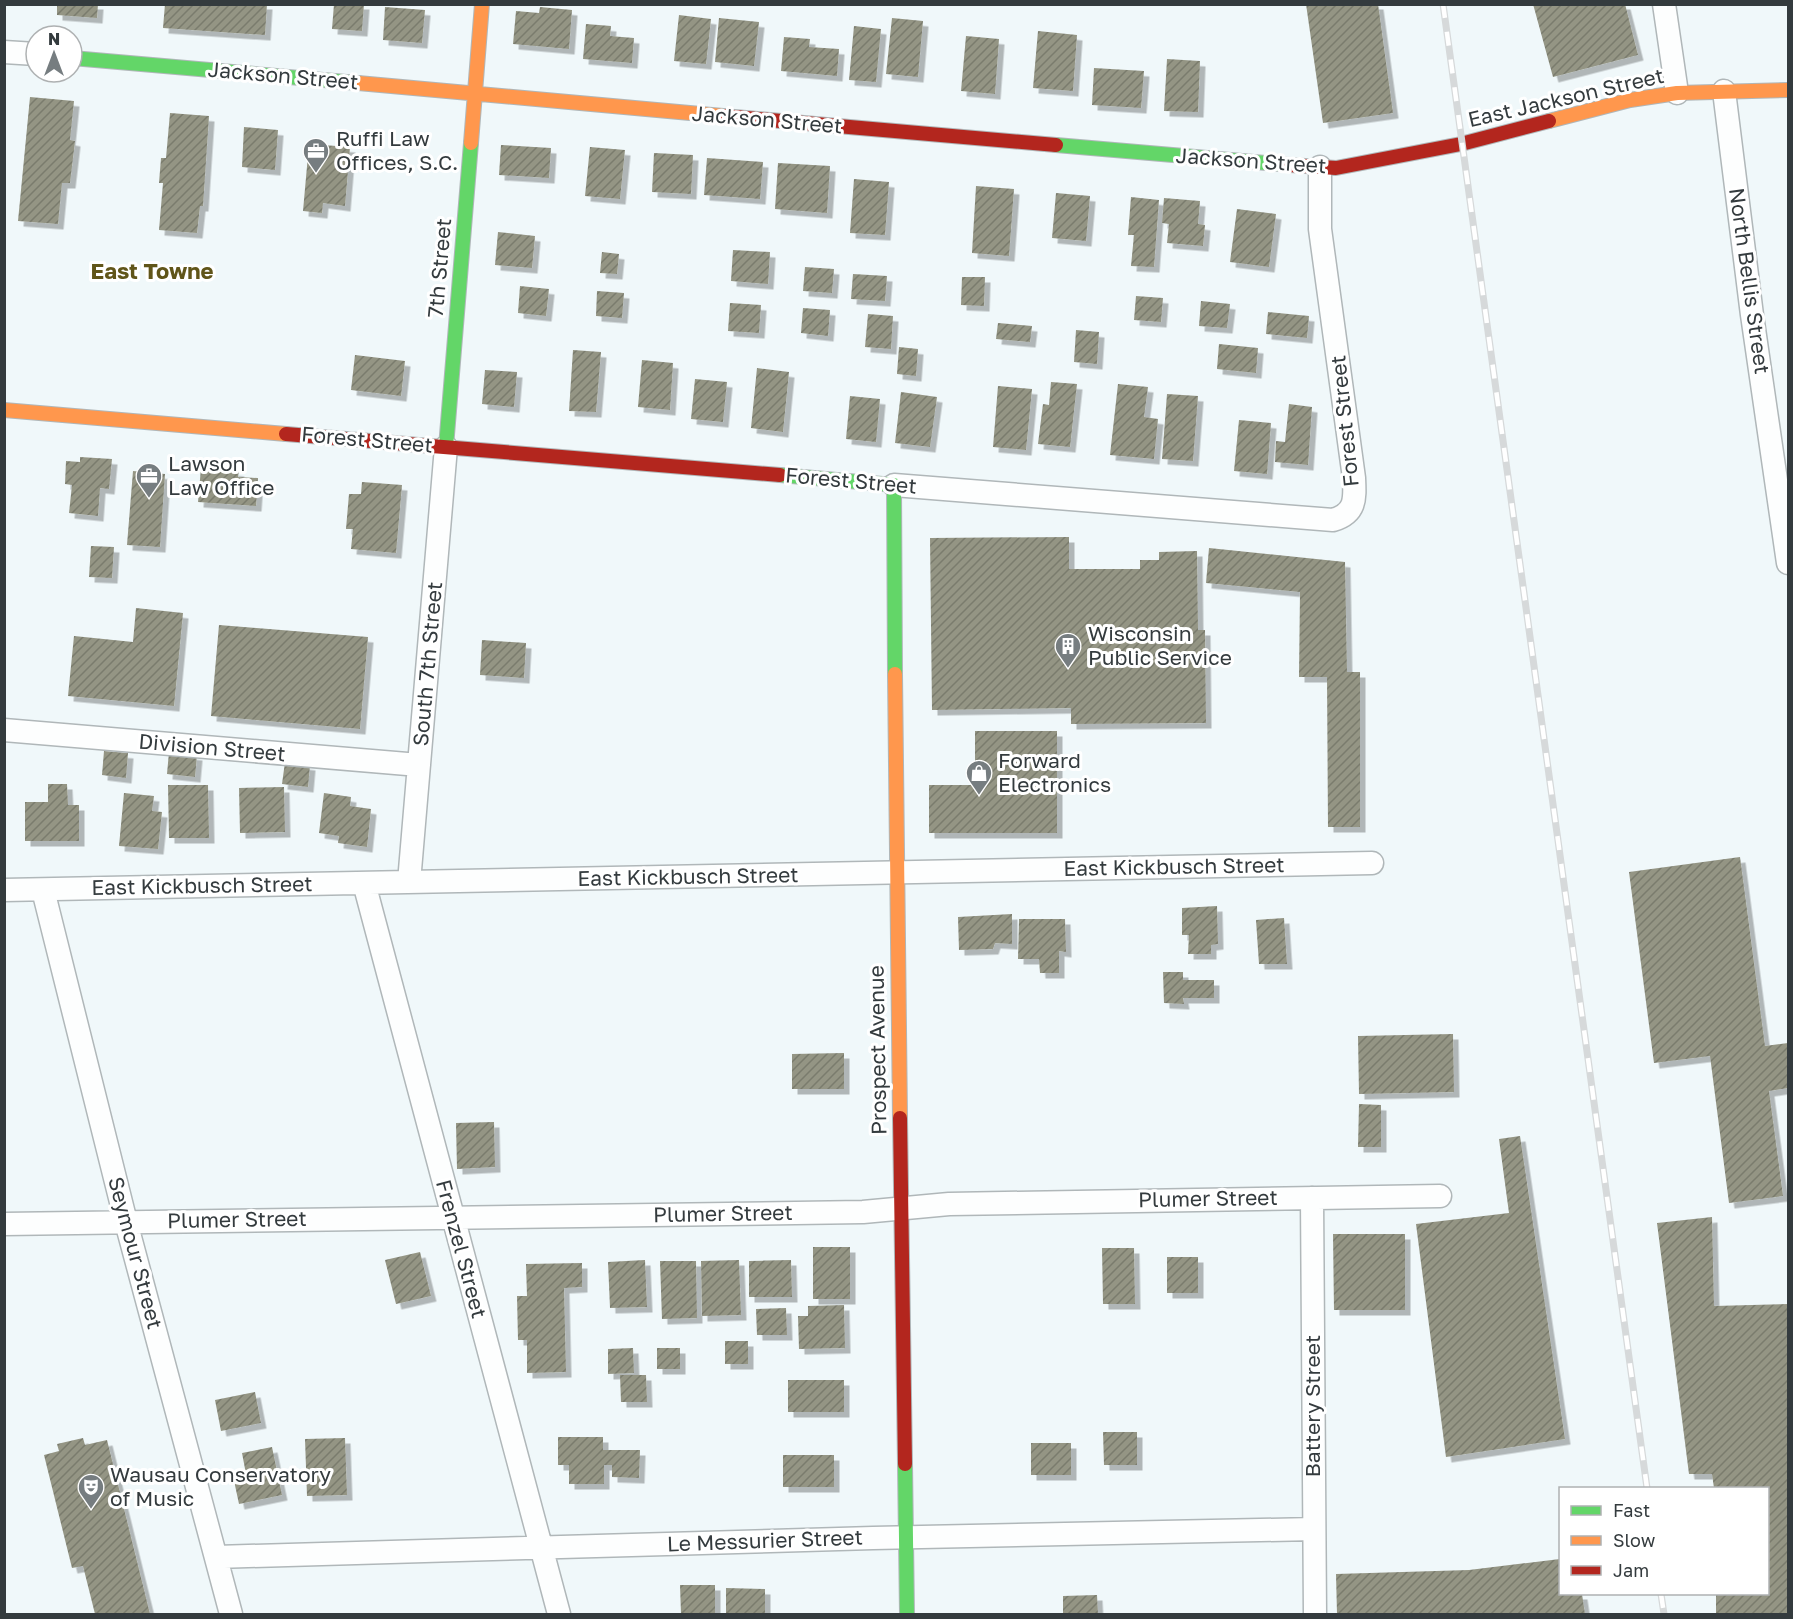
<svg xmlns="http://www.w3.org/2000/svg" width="1793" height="1619" viewBox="0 0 1793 1619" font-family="'Golos Text',sans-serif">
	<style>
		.building { fill: url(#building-hatch); filter: url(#shadow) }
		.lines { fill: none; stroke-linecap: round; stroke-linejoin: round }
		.street-casing { stroke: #b0b7b9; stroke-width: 25 }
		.fast-casing { stroke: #b0b7b9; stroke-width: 16 }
		.slow-casing { stroke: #b0b7b9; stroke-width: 16 }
		.jam-casing { stroke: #b0b7b9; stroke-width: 16 }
		.street { stroke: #fdfefe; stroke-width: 22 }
		.fast { stroke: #63d668; stroke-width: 14 }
		.slow { stroke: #ff974d; stroke-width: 14 }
		.jam { stroke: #b3261e; stroke-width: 14 }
		.rail-casing { stroke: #d6d9da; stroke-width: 7 }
		.rail { stroke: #fff; stroke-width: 4.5; stroke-dasharray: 14; stroke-linecap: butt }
		.labels { text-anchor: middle; stroke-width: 6; stroke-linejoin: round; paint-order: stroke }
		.street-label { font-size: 21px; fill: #343b3e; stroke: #fff }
		.poi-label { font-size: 21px; fill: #343b3e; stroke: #fff; text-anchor: start }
		.neighbourhood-label { font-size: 22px; font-weight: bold; fill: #605519; stroke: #fff }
	</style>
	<defs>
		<pattern id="building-hatch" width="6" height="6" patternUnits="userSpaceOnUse" patternTransform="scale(1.5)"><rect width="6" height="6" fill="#949584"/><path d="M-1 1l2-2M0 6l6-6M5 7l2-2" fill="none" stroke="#7a7b6d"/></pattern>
		<filter id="shadow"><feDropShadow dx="5.5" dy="5.5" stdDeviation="0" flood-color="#0004"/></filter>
	</defs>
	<rect width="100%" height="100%" fill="#f0f8fa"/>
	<path class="building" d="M57,4H98L97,18L57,15Z
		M165,4H267L265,35L163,28Z
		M334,4H364L362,31L332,29Z
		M1306,4H1378L1393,113L1323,123Z
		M1533,4H1625L1638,55L1553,77Z
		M385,7L425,10L422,43L383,40Z
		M540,7L572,10L569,49L513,44L516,11L539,13Z
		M679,15L711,19L706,64L674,61Z
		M719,18L759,22L754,66L715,62Z
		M892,18L923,21L918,77L886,74Z
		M586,24L611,26L610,36L634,38L632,63L583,59Z
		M854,26L881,29L876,82L849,80Z
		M1038,31L1077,35L1073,91L1033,88Z
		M966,36L999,39L995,94L961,91Z
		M784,37L810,39L809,47L839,49L837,76L781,71Z
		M1167,59L1200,61L1198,112L1164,111Z
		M1094,68L1144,71L1141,108L1092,105Z
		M30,97L74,101L70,140L75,141L70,183H62L58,224L18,221Z
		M170,113L209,116L203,206H200L197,233L159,230L163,183H159L161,158H166Z
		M244,127L278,130L275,170L242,167Z
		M309,144L350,147L345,206L323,203L322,213L303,211Z
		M501,145L551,148L549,178L499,175Z
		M590,147L625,150L620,199L585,196Z
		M654,153L693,155L691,194L652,192Z
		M707,158L763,162L760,199L704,195Z
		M778,163L830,166L827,213L775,209Z
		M854,179L889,182L885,235L850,233Z
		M976,186L1014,189L1009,256L972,253Z
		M1056,193L1090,196L1086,241L1052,238Z
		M1131,197L1159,200L1154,267L1131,266L1134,235H1128Z
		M1164,198L1200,201L1198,224L1205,225L1203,246L1167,243L1169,224L1162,223Z
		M1237,209L1276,214L1269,267L1230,262Z
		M498,232L535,236L532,268L495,265Z
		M733,250L770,252L768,284L731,281Z
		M602,252L619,254L617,274L600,273Z
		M805,267L834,269L832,293L803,291Z
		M853,274L887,276L885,301L851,299Z
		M962,277H985L984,306L961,305Z
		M520,286L549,289L546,316L518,313Z
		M597,291L624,293L622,318L596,316Z
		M1136,296L1163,298L1161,322L1134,320Z
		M1201,301L1230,304L1227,328L1199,326Z
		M730,303L761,305L759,333L728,331Z
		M803,308L830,310L828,336L801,333Z
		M1268,312L1309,316L1307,338L1266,334Z
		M868,314L893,316L891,349L865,347Z
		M998,323L1032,326L1030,342L996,339Z
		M1076,330L1099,332L1097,364L1074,362Z
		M1219,344L1258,348L1256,373L1217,369Z
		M899,347L918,349L916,376L897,374Z
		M573,350L601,352L596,412L569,411Z
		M355,355L405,361L401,396L351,390Z
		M642,360L673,363L670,410L638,407Z
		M757,368L789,372L783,432L751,428Z
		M485,370L517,372L514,407L482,404Z
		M695,379L727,382L723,422L691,419Z
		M1051,382L1077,384L1070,447L1038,444L1043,404L1049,405Z
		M1118,384L1148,387L1144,417L1158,419L1154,459L1110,455Z
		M998,386L1032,389L1026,450L993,447Z
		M901,392L937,397L930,447L895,443Z
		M1167,394L1198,396L1193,461L1162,459Z
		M850,396L880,399L876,442L846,439Z
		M1289,404L1312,407L1308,465L1275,462L1276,441L1285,442Z
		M1239,420L1271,423L1267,474L1234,471Z
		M80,457L112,459L109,489L100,488L98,516L69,513L72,485L65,484L66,461L80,462Z
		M201,468L239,471L238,477L258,478L256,506L198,502Z
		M133,471L165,474L160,547L127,545Z
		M362,482L402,485L396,553L351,549L353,529H346L349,494H361Z
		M1069,537V569H1140V560H1159V552L1197,551L1198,630H1205L1206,723L1071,724V708L932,710L930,538Z
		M91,546L114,547L112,578L89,577Z
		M1209,548L1345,562L1347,672H1360V827H1328L1327,677H1299L1300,592L1206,583Z
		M136,608L183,613L174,706L68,696L74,636L133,642Z
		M219,625L368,637L360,729L211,716Z
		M482,640L526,643L524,678L480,675Z
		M975,731H1057V833H929V785H975Z
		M104,751L128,753L126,778L102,775Z
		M169,752L197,755L195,777L167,774Z
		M285,762L310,765L308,787L282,784Z
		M48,784H67L68,805H79V841H25V802H48Z
		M168,785H208L209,838H169Z
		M284,787L285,832L240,833L239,788Z
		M124,793L154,796L152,811L162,812L158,849L119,846Z
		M324,793L351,797L350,806L371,809L367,847L338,843L339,836L319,833Z
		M1740,857L1765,1046L1788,1043V1088L1769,1091L1783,1196L1729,1203L1710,1056L1654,1063L1629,872Z
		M1217,906L1218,944L1211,945V954H1188L1189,935H1182V908Z
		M1012,914V944L995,943L993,949L959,950L958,917Z
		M1284,918L1287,964H1259L1256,920Z
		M1019,919H1065L1066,952L1059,951V973H1040L1039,959H1018Z
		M1163,972H1183V980H1214V998H1183L1184,1004L1164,1003Z
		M1453,1034L1454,1092L1359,1094L1358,1036Z
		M844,1053V1089H792V1054Z
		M1359,1104L1381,1105V1147H1358Z
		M494,1122L495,1167L457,1169L456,1123Z
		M1520,1136L1565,1439L1446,1457L1416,1224L1509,1213L1499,1139Z
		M1712,1217L1714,1306L1788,1304V1614H1716V1594H1768V1488H1714L1712,1474H1689L1657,1223Z
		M1333,1234H1405V1310H1334Z
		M813,1247H850V1299H813Z
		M1102,1248H1134L1135,1304H1103Z
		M420,1252L431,1296L396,1304L385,1260Z
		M1167,1257H1198V1293H1167Z
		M645,1260L647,1307L610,1308L608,1262Z
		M739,1260L741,1315L702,1316L701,1261Z
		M791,1260L792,1297H749V1261Z
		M660,1261H696L697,1318L662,1319Z
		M582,1263V1287L564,1288L566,1372L527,1373V1340H518L517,1296H527L526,1264Z
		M844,1305L845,1348L799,1349L798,1316H808V1306Z
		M786,1308L787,1335H757L756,1309Z
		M725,1341H748V1364H725Z
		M633,1348L634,1373L608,1374V1349Z
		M657,1348H680V1369H657Z
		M620,1375H646L647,1402H621Z
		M788,1380H844V1412H788Z
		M255,1392L261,1423L221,1431L215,1400Z
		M1103,1432H1137V1465H1104Z
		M558,1437H603V1450H640L639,1478L612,1477V1465H604V1484H569V1465H558Z
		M83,1438L85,1445L107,1440L150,1614H95L83,1566L72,1568L44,1455L59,1451L57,1444Z
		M345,1438L347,1495L307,1496L305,1439Z
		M1031,1443H1071V1475H1031Z
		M272,1447L282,1495L239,1504L233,1476L246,1474L242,1453Z
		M783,1455H834V1487H783Z
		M1560,1559V1594H1582L1585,1614H1337L1336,1574L1469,1570Z
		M680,1585H715V1614H681Z
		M726,1588L765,1589V1614H726Z
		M1097,1595L1098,1614H1063V1596Z"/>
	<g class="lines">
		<g class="street-casing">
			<path id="street" d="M1664,4L1677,93
				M4,52L36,54
				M1724,91L1752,315L1788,563
				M894,485L1333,520C1356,513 1355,499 1354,478L1320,229V167
				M4,730L419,765
				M409,882L446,447
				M364,883L559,1614
				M4,890L1372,863
				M43,890L126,1222L231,1614
				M1312,1198L1315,1614
				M4,1224L863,1212L949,1204L1440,1196
				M216,1557L873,1538L1314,1529"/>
		</g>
		<g class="fast-casing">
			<path id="fast" d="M72,58L358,83
				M1056,145L1290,165
				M446,447L471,143
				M780,475L894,485L895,674
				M905,1464L907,1614"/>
		</g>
		<g class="slow-casing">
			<path id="slow" d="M358,83L723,116
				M1549,121L1630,100L1677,93L1788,90
				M471,143L482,4
				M4,410L286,434
				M895,674L900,1118"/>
		</g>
		<g class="jam-casing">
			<path id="jam" d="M723,116L1056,145
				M1290,165L1336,168L1461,144L1549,121
				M286,434L780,475
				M900,1118L905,1464"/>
		</g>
		<use href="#street" class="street"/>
		<use href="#fast" class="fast"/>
		<use href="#slow" class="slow"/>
		<use href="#jam" class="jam"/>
		<g class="rail-casing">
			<path id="rail" d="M1443,4L1647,1488
				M1661,1594L1664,1614"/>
		</g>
		<use href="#rail" class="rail"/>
	</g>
	<defs>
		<g id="office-pin" transform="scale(1.35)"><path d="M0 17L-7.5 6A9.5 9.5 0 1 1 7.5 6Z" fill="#767d80" stroke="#fff"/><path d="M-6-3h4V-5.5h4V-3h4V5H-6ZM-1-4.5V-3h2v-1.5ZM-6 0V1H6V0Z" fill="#fff"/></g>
		<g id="building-pin" transform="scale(1.35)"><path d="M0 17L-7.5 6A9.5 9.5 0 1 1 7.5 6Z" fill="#767d80" stroke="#fff"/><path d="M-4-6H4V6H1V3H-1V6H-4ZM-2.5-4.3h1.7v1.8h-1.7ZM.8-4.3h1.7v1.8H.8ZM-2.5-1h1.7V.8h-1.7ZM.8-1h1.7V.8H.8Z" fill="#fff"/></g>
		<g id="shop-pin" transform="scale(1.35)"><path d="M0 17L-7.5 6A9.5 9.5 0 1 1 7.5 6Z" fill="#767d80" stroke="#fff"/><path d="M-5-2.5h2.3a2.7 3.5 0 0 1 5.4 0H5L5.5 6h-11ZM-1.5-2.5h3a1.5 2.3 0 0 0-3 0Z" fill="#fff"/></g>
		<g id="theatre-pin" transform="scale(1.35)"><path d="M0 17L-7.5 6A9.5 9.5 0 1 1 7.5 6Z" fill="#767d80" stroke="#fff"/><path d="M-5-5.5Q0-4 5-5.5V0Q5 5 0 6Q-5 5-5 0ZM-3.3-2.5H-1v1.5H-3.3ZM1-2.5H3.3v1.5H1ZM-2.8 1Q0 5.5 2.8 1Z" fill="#fff"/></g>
	</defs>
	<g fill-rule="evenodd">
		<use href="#office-pin" x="316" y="151"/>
		<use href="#office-pin" x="149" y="476"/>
		<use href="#building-pin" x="1068" y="646"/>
		<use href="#shop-pin" x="979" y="773"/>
		<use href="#theatre-pin" x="91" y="1487"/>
	</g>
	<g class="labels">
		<g class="street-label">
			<text transform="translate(283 76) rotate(5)" y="7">Jackson Street</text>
			<text transform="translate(1566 98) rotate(-13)" y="7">East Jackson Street</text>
			<text transform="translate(767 120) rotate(5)" y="7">Jackson Street</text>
			<text transform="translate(1251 161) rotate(4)" y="7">Jackson Street</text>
			<text transform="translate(440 268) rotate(-85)" y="7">7th Street</text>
			<text transform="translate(1749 281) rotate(82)" y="7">North Bellis Street</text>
			<text transform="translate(1345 421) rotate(-96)" y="7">Forest Street</text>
			<text transform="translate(367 440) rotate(5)" y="7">Forest Street</text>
			<text transform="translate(851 481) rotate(5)" y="7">Forest Street</text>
			<text transform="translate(428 664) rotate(-85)" y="7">South 7th Street</text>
			<text transform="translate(212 748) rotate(5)" y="7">Division Street</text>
			<text transform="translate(1174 867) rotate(-1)" y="7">East Kickbusch Street</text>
			<text transform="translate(688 877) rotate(-1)" y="7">East Kickbusch Street</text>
			<text transform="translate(202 886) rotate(-1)" y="7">East Kickbusch Street</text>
			<text transform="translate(878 1050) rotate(-91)" y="7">Prospect Avenue</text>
			<text transform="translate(1208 1199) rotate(-1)" y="7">Plumer Street</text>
			<text transform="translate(723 1214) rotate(-1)" y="7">Plumer Street</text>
			<text transform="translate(237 1220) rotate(-1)" y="7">Plumer Street</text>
			<text transform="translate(461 1249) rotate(75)" y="7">Frenzel Street</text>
			<text transform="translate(135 1253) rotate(75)" y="7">Seymour Street</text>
			<text transform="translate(1313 1406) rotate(-90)" y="7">Battery Street</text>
			<text transform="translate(765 1541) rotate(-2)" y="7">Le Messurier Street</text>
		</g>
		<g class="poi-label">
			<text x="336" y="146">Ruffi Law<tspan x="336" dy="24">Offices, S.C.</tspan></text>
			<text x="168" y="471">Lawson<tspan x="168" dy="24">Law Office</tspan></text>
			<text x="1088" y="641">Wisconsin<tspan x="1088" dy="24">Public Service</tspan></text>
			<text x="998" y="768">Forward<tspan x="998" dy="24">Electronics</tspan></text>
			<text x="110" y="1482">Wausau Conservatory<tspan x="110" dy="24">of Music</tspan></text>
		</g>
		<g class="neighbourhood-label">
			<text x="152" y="279">East Towne</text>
		</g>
	</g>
	<rect width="1793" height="1619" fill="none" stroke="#343b3e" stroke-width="12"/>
	<rect x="1559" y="1487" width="210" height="108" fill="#ffffff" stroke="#aeb1b2" stroke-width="1.5"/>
	<rect x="1571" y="1506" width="30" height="9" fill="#63d668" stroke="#aeb1b2" stroke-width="1.5"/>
	<text x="1613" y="1517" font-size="18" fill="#343b3e">Fast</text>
	<rect x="1571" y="1536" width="30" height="9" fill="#ff974d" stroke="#aeb1b2" stroke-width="1.5"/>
	<text x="1613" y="1547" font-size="18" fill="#343b3e">Slow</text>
	<rect x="1571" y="1566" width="30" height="9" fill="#b3261e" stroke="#aeb1b2" stroke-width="1.5"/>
	<text x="1613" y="1577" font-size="18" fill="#343b3e">Jam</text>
	<g transform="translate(54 54)"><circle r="28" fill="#ffffff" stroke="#aeb1b2" stroke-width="1.5"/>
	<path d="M0-4.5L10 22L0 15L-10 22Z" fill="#767d80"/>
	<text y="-9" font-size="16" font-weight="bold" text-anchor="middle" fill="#343b3e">N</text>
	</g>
</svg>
